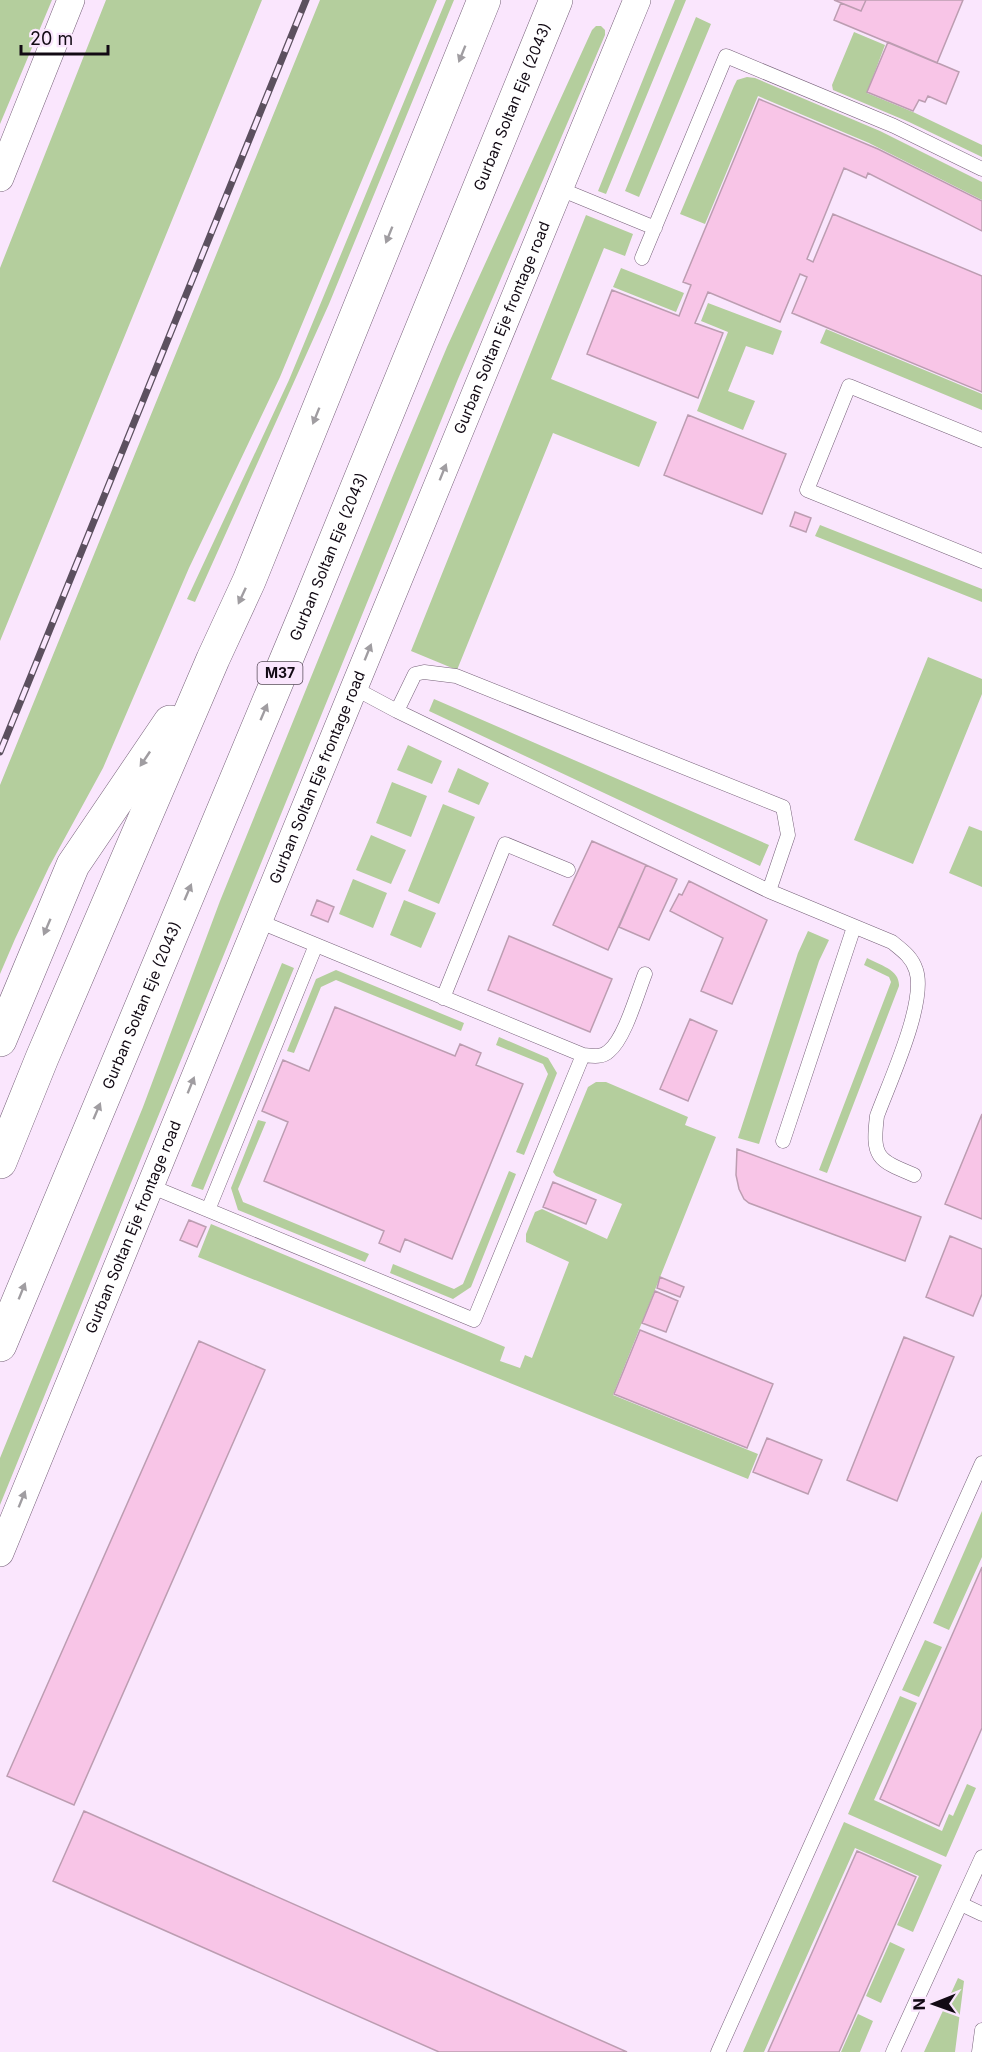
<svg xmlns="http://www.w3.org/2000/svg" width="982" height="2052" viewBox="0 0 982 2052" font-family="Inter,sans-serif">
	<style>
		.green { fill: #b4ce9d }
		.building { fill: #f8c5e7; stroke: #bc9db1; stroke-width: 1.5 }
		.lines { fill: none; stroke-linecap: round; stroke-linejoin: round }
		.lane-casing { stroke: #766179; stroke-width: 15 }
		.street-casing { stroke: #766179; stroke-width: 28 }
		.highway-casing { stroke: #766179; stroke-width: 34 }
		.lane { stroke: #fff; stroke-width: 14 }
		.street { stroke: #fff; stroke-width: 27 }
		.highway { stroke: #fff; stroke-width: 33 }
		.rail-casing { stroke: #5c505f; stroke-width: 7 }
		.rail { stroke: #fae6fd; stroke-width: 4.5; stroke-dasharray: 14; stroke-linecap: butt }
		.oneway { fill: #a09da1 }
		.labels { text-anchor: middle; stroke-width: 5; stroke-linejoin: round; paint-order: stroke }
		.shield { fill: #fae6fd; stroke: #584c5a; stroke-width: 1.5 }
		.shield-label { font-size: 14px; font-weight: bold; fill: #120a14 }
		.street-label { font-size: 15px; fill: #120a14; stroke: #fae6fd }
	</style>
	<rect width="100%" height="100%" fill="#fae6fd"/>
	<path class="green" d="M0,0H52L0,124Z
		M106,0H262L0,641V268Z
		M320,0H437L280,377L189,568L103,768L49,867L15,939L0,974V785Z
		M446,0H454L329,304L195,602L187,599L289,380Z
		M675,0H686L606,194L598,191Z
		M696,17L711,24L639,197L625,191Z
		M596,26H601L605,30V35L458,379L0,1505V1458L143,1107L220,901L394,473L447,347L592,30Z
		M854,32L885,45L867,93L913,112L982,145V157L909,122L833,90L832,85Z
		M747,77L755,78L880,131L982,182V200L869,143L758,96L705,224L680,214L734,86L737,80Z
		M586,215L633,234L625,256L604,248L551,379L657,422L639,467L553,433L457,670L411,651Z
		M621,268L684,293L676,312L613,287Z
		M708,303L782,331L773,355L746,346L728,391L755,401L743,430L697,411L728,332L701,321Z
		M826,329L982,394V410L820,343Z
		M820,525L982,589V602L815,536Z
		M928,657L982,679V694L913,864L854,840Z
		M434,699L769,845L760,866L429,711Z
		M408,745L442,761L432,784L397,770Z
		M458,768L489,783L479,805L448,792Z
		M392,782L427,796L411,837L376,823Z
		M443,804L475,817L439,904L408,891Z
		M969,826L982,831V887L949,873Z
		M371,835L406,850L391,884L356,870Z
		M353,879L387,893L373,928L339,914Z
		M404,900L436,913L421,948L390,935Z
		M808,931L829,940L819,961L759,1144L738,1138L798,953Z
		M867,958C880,965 900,970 899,986L827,1173L819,1170L891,982L889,977L864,965Z
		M282,963L294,968L203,1190L191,1186Z
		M336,970L464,1023L461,1031L336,980L321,987L294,1053L287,1051L316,979Z
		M499,1037L548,1058L557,1073L524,1155L516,1152L548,1074L543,1064L496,1045Z
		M596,1082H606L688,1117L685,1125L716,1137L613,1395L758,1454L748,1479L198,1257L211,1224L505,1347L500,1361L520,1368L525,1355L532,1358L569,1262L526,1242V1234L535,1212L542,1209L607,1239L622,1204L556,1176L553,1172L588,1087Z
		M258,1120L266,1122L238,1189L243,1202L369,1254L365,1262L238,1210L231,1188Z
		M509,1171L516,1174L471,1287L453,1299L390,1273L393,1264L454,1289L463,1284Z
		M982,1511V1557L949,1630L933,1623Z
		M925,1640L942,1647L919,1697L902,1690Z
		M900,1696L917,1703L874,1800L942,1831L949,1814L953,1816L967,1784L976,1788L946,1857L848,1814Z
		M844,1822L942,1865L913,1932L897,1925L919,1876L855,1848L764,2052H743Z
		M890,1942L905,1949L881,2003L866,1996Z
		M958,1978L964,1981L955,2052H924Z
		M858,2014L873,2021L860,2052H841Z"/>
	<path class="building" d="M834,0H866L861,11Z
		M866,0H963L937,63L834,20L841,3L861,11Z
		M888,42L959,72L946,104L928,96L925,102L919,100L913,111L867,92Z
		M759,99L878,149L982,201V231L868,173L866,178L844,168L807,259L813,262L833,214L982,276V392L792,313L807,277L800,274L780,322L708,292L695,323L723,333L698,398L587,354L612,290L679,316L691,285L683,282Z
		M688,415L786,454L762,514L664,475Z
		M795,512L811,518L806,532L790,526Z
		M592,841L646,865L608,950L553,925Z
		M646,865L677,879L649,940L619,927Z
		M689,881L767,920L732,1004L701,991L723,938L670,911L679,894L682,895Z
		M317,900L334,907L328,922L311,915Z
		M509,936L612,979L590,1032L488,990Z
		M335,1007L455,1056L460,1044L481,1053L476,1065L523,1084L452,1259L405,1239L400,1252L379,1243L384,1231L264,1181L288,1122L262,1111L283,1060L309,1071Z
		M690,1019L717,1031L688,1101L660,1089Z
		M982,1114V1219L945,1204Z
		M737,1149L921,1217L905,1261L749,1203L744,1199L739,1189L736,1175Z
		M553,1182L596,1200L586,1224L543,1207Z
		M189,1220L206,1227L197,1247L180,1240Z
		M950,1236L982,1249V1294L973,1316L926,1297Z
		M660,1277L684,1287L680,1297L657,1288Z
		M655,1291L678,1301L666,1332L642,1323Z
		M640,1330L773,1384L747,1448L614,1394Z
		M904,1337L954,1357L897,1501L847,1480Z
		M199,1341L265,1370L74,1805L7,1776Z
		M767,1438L822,1460L808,1494L753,1472Z
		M982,1567V1728L939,1826L880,1799Z
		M84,1811L627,2052H439L53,1881Z
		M857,1851L916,1877L839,2052H768Z"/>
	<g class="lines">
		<g class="lane-casing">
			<path id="lane" d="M560,189L655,228
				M642,258L726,56L894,126L982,169
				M982,440L849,386L807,490L982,561
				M354,688L397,711L769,891L892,942C902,950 912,957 916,970C927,1002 889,1083 877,1116C872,1157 877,1160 914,1175
				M397,711L415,674L424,672L456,676L783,807L788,835L769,891
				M258,921L583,1055C592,1056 602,1058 609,1051C625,1038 637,994 645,974
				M443,998L505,844L568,870
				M783,1141L854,927
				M150,1186L474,1320L583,1055
				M208,1210L316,945
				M961,1904L982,1914
				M718,2052L982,1463
				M893,2052L982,1857
				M979,2052L982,2030"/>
		</g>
		<g class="street-casing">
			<g id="street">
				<path d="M0,178L71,0"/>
				<path id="s1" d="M0,1553L354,688L637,0"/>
			</g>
		</g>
		<g class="highway-casing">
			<g id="highway">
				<path d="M0,1040L73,865L170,722"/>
				<path d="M0,1162L42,1058L213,659L249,581L484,0"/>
				<path id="s2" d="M0,1345L309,605L556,0"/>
			</g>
		</g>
		<use href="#lane" class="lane"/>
		<use href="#street" class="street"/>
		<use href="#highway" class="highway"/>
		<g class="rail-casing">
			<path id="rail" d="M0,752L306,0"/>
		</g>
		<use href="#rail" class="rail"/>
	</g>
	<defs><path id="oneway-solid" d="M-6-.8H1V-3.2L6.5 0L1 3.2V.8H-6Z" transform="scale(1.5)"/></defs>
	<g class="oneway">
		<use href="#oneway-solid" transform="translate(462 54) rotate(112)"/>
		<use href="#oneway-solid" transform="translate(389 235) rotate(112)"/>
		<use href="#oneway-solid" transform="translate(316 416) rotate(112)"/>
		<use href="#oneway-solid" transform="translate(443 472) rotate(-68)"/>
		<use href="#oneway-solid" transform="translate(242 596) rotate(115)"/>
		<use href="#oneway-solid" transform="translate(368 652) rotate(-68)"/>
		<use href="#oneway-solid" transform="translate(264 712) rotate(-67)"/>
		<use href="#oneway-solid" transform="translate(145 759) rotate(124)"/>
		<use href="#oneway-solid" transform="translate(188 892) rotate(-67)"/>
		<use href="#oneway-solid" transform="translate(47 927) rotate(113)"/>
		<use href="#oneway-solid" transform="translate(191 1085) rotate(-68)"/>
		<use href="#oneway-solid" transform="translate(97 1111) rotate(-67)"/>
		<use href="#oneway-solid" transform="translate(22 1291) rotate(-68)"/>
		<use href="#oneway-solid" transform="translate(22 1499) rotate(-68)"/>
	</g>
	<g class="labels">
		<rect class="shield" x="257.5" y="662" width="45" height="22" rx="4.5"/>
		<g class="shield-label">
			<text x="280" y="678">M37</text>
		</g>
		<g class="street-label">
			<text dy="5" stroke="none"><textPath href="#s2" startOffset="1340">Gurban Soltan Eje (2043)</textPath></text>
			<text dy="5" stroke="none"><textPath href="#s1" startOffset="1324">Gurban Soltan Eje frontage road</textPath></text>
			<text dy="5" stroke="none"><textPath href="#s2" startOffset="854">Gurban Soltan Eje (2043)</textPath></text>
			<text dy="5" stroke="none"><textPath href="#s1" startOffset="838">Gurban Soltan Eje frontage road</textPath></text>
			<text dy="5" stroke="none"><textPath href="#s2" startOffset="368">Gurban Soltan Eje (2043)</textPath></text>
			<text dy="5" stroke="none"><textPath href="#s1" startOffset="352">Gurban Soltan Eje frontage road</textPath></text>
		</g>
	</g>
	<g transform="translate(934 2004) rotate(269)" stroke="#fae6fd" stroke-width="4.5" paint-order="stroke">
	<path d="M0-4.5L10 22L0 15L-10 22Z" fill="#120a14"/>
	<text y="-9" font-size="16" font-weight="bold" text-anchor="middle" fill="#120a14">N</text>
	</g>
	<path d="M21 45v9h87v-9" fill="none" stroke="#120a14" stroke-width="3"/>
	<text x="30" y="45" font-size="18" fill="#120a14" stroke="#fae6fd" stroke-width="4.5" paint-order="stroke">20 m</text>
</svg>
